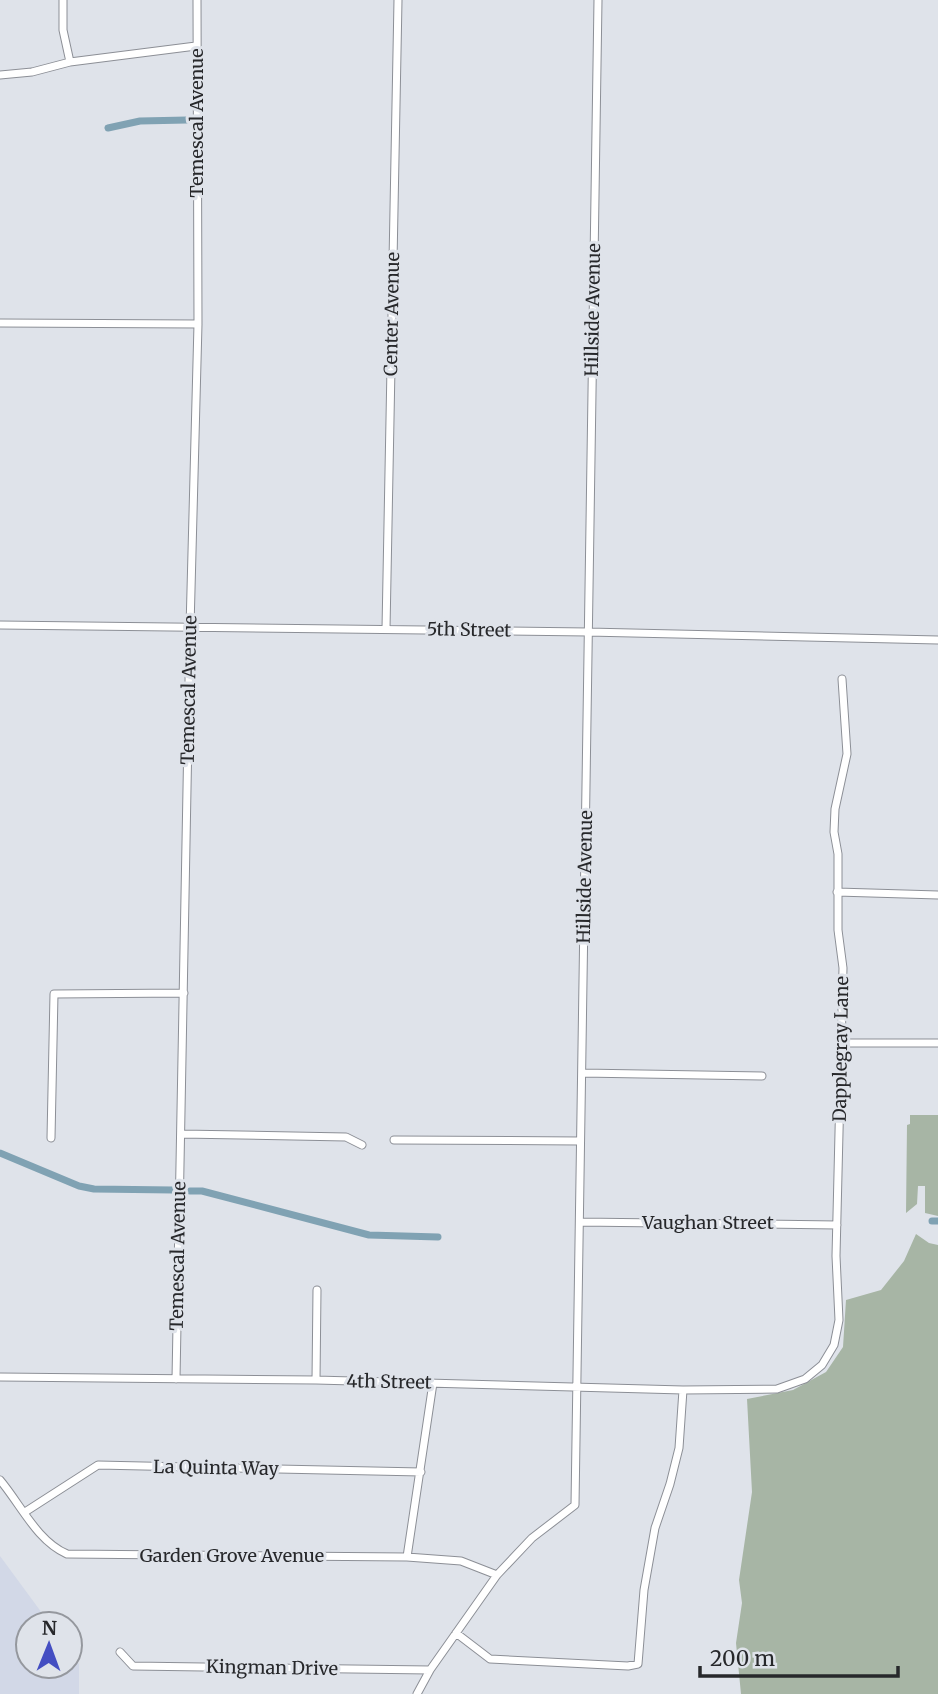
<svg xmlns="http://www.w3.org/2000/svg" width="938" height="1694" viewBox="0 0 938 1694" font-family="Merriweather,serif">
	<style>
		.built { fill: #d2d8e7 }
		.green { fill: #a7b5a5 }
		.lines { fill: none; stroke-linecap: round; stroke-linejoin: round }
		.canal { stroke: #80a2b3; stroke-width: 7 }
		.minor-casing { stroke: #8c8f96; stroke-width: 9 }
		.minor { stroke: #fff; stroke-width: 7 }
		.labels { text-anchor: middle; stroke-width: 6; stroke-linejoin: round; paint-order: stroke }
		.street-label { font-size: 18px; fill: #27282b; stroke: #dfe3ea }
	</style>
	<rect width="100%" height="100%" fill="#dfe3ea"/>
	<path class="built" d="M0,1556L50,1624H28V1666H70V1652L79,1664V1694H0Z"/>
	<path class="green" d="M910,1115H938V1216L925,1213V1186H918L917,1204L906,1213L907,1125L910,1124Z
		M916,1234L929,1243L938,1245V1694H741L736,1643L742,1603L739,1580L752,1492L747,1399L793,1390L826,1372L843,1347L846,1300L881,1290L904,1261Z"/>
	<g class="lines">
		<path class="canal" d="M108,128L140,121L187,120
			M0,1153L79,1186L94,1189L173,1190
			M190,1191H202L369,1235L438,1237
			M932,1221H938"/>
		<g class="minor-casing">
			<path id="minor" d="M63,0V30L70,62
				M0,75L32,72L70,62L196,46
				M0,323L198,324
				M0,625L588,632L938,640
				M386,629L398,0
				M837,892L938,895
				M841,1043H938
				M582,1073L762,1076
				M181,1134L346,1137L362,1145
				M51,1138L54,994L184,993
				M394,1140L580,1141
				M580,1222L837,1225
				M0,1377L316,1380L683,1390L777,1389L805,1379L822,1365L834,1345L839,1320L836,1256L843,968L838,930V854L834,832L835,809L847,754L842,679
				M176,1379L190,628L198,324L197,0
				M316,1380L317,1290
				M0,1480C21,1505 37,1541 67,1554L407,1557L461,1561L497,1575
				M25,1512L98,1465L421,1472
				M407,1557L433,1383
				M456,1633L490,1659L628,1666L638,1664L644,1590L655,1528L670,1484L679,1448L683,1390
				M120,1652L133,1666L430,1670
				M417,1694L430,1670L497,1575L532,1538L575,1505L598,0"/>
		</g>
		<use href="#minor" class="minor"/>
	</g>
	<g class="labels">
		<g class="street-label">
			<text transform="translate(197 123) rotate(-90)" y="6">Temescal Avenue</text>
			<text transform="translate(593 310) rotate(-89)" y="6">Hillside Avenue</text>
			<text transform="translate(392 314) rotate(-89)" y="6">Center Avenue</text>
			<text transform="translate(469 630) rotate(1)" y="6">5th Street</text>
			<text transform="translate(189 690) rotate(-89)" y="6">Temescal Avenue</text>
			<text transform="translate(585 877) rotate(-89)" y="6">Hillside Avenue</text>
			<text transform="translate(841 1049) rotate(-89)" y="6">Dapplegray Lane</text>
			<text x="708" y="1229">Vaughan Street</text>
			<text transform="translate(178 1256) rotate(-89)" y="6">Temescal Avenue</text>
			<text transform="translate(389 1382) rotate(1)" y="6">4th Street</text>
			<text transform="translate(216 1468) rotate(1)" y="6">La Quinta Way</text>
			<text x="232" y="1562">Garden Grove Avenue</text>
			<text transform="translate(272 1668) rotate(1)" y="6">Kingman Drive</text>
		</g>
	</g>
	<g transform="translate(49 1645) rotate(1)"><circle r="33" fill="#dfe3ea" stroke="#95989e" stroke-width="2"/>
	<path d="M0-5L12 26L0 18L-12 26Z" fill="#444ec2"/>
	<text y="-10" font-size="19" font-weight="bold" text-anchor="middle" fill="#27282b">N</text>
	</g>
	<path d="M700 1666v10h198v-10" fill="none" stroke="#27282b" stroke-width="3.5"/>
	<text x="710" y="1666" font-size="21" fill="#27282b" stroke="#dfe3ea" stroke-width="5" paint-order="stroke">200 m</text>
</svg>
